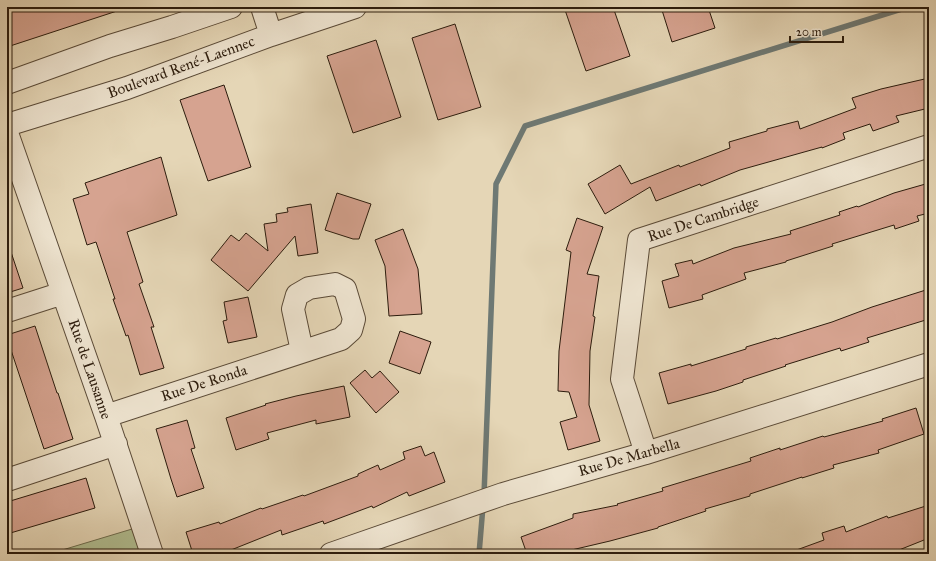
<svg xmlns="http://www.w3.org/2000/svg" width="936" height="561" viewBox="0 0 936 561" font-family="'IM FELL Great Primer',serif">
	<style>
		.green { fill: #b1be91; stroke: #6e6d4f }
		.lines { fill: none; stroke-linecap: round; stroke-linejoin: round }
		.stream { stroke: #6e7974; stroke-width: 5.5 }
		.building { fill: #d6a390; stroke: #2c1c0d }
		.minor-casing { stroke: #5a4a37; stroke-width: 24 }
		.minor { stroke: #eee4d0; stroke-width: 22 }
		.labels { text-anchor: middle; stroke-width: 3; stroke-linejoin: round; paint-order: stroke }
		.street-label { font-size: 15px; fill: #2c1c0d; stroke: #eee4d0 }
	</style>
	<rect width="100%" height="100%" fill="#e5d6b6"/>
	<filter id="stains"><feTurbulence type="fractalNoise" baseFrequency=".005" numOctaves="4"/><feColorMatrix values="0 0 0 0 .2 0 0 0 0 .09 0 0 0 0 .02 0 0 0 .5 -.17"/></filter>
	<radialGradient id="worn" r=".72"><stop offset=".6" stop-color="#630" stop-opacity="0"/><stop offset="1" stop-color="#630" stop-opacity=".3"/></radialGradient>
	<path class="green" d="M142,526L152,554H49Z"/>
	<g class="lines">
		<path class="stream" d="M484,495L496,184L525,126L908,7
			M479,554L483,506"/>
	</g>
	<path class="building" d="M7,7H120V10L7,47Z
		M564,7H613L630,56L586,71Z
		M661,7H708L715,28L672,42Z
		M455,24L481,107L438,120L412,38Z
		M376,40L401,117L353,133L327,56Z
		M929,78V108L896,116L899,122L873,131L870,124L843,133L845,139L822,148V147L740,170L701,186L700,184L656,201L650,187L605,214L588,184L620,165L631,184L679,165L680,167L730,148L729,142L767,131V129L798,121L800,129L856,108L852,98L881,89Z
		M224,85L251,167L208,181L180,100Z
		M161,157L177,215L127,232L143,282L139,284L154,327H151L164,368L140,375L128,335L126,336L113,299H115L96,242L87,245L73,199L89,194L85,183Z
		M929,183V213L917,216L919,221L895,229L894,225L832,244L833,246L786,261V262L744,273L746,279L702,295L703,299L669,308L662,281L679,276L675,264L692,260L693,264L734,248L791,234L790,231L840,215L839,212L857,206L858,207L894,193Z
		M337,193L371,204L359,239H353L325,230Z
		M311,204L318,253L298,256L295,236L248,291L211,260L231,235L239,241L246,233L268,251L264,224L277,222L276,214L288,212L287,208Z
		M577,218L603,227L587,274L599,276L593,316L595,317L590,351L589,405L600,441L568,450L560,422L577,417L569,392L558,391L559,351L571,252L566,250Z
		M403,229L418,269L422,314L389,316L385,266L375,240Z
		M7,249H10L23,288L7,293Z
		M929,289V319L867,338L869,342L841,351L840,348L785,365L786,366L743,380V382L716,391L668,404L659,373L691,364V366L746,349V347L776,338L777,339L832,322L872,307Z
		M248,297L257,337L228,343L223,321L227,320L224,302Z
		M35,326L57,393H58L73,439L44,449L7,338V335Z
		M400,331L431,342L420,374L389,363Z
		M365,370L372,378L380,371L399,392L376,413L350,383Z
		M344,386L350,417L316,424V420L267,433L269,439L236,450L226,418L266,405L265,404L296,396Z
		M916,408L924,434L878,450L879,453L833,465L834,468L802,478V477L750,494V496L705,509L706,511L658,527V528L610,541L563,552V554H527L521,537L573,518V514L618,505L617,504L663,491L662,488L751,461L750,458L780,448V450L823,436L824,437L883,421L882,419Z
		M187,420L195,448L191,449L204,488L177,497L171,479L156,429Z
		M421,446L425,456L434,452L445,482L409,496L407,492L373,508L372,506L324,524L323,521L282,535L281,530L221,554H193L186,532L219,522L220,524L261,508L262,509L303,495L304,496L358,476V474L378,465L380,470L405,459L403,452Z
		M86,478L95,508L7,534V502Z
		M929,505V538L889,554H792L791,552L824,540L822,533L844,526L846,532L887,516L888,518Z"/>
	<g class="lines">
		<g class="minor-casing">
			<path id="minor" d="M262,7L271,35
				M7,83L110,46L172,27L231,7
				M7,125L127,88L271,35L355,7
				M7,133L106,416L152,554
				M7,311L63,293
				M106,416L341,339L351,330L354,319L345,289L335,284L309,288L297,295L293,309L302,351
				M646,453L622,379L639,240L929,146
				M7,480L116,444
				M331,554L503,494L646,453L929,364"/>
		</g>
		<use href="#minor" class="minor"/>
	</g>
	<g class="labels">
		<g class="street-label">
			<text transform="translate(181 67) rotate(-20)" y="5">Boulevard René-Laennec</text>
			<text transform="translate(703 219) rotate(-18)" y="5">Rue De Cambridge</text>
			<text transform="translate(90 369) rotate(71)" y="5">Rue de Lausanne</text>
			<text transform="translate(204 383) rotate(-18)" y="5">Rue De Ronda</text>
			<text transform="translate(629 457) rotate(-16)" y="5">Rue De Marbella</text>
		</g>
	</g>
	<rect width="936" height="561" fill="none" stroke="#e5d6b6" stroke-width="24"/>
	<rect x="8" y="8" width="920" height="545" fill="none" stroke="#2c1c0d" stroke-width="2"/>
	<rect x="12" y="12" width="912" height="537" fill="none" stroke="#2c1c0d"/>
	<path d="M790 36v6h53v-6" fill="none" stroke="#2c1c0d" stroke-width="2"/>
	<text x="796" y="36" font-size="12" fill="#2c1c0d" stroke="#eee4d0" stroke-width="3" paint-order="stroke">20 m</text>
	<rect width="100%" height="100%" filter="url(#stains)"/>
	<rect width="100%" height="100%" fill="url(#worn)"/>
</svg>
